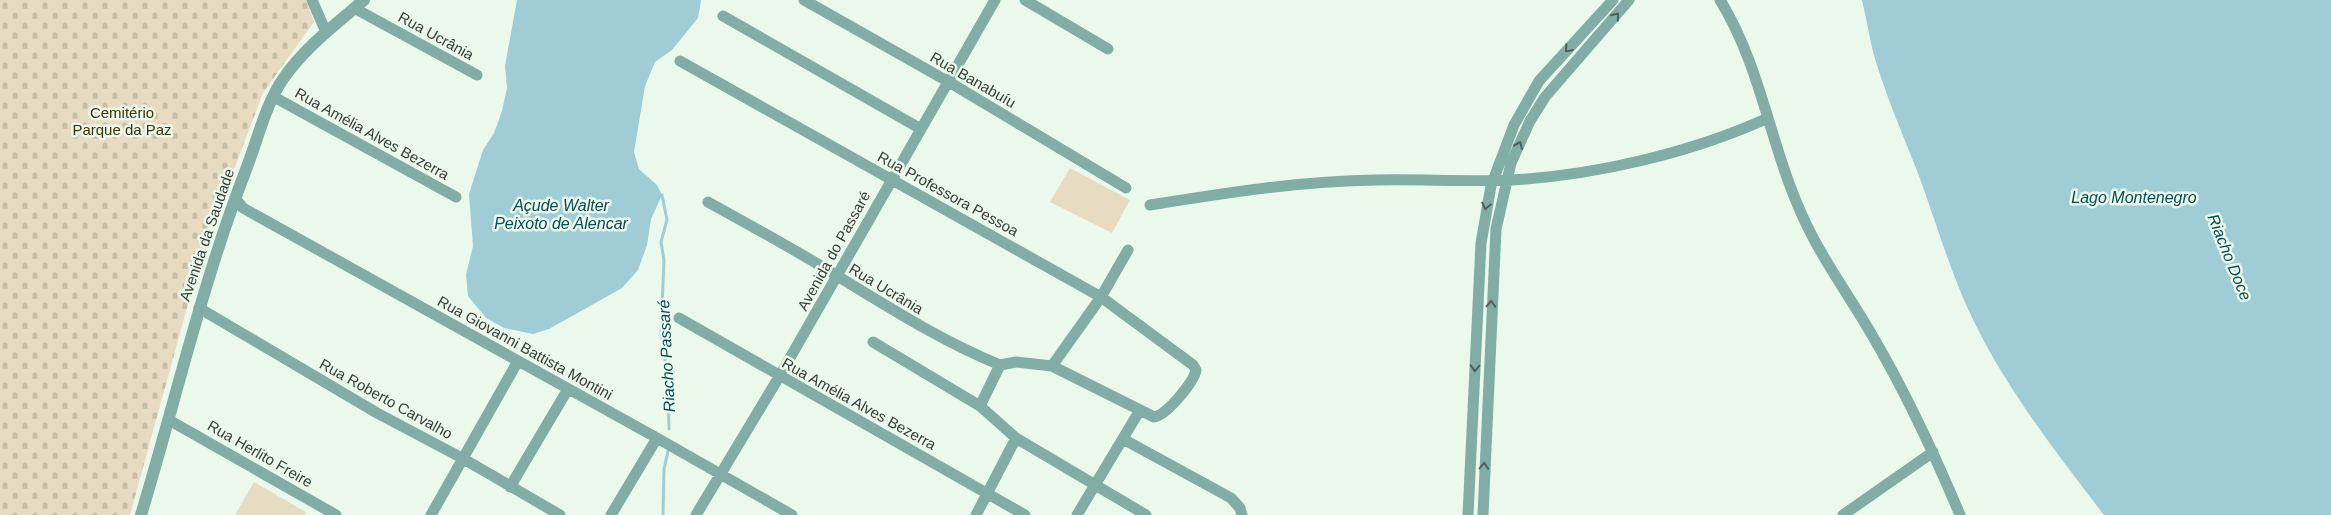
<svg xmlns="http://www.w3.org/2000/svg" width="2331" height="515" viewBox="0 0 2331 515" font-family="Helvetica,sans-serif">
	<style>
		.cemetery { fill: url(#cemetery-stones) }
		.green { fill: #e7dcc1 }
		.water { fill: #9fccd5 }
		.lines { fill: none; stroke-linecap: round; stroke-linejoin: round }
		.stream { stroke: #9fccd5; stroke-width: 3 }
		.minor { stroke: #81ada4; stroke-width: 11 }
		.tertiary { stroke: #81ada4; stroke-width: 12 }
		.oneway { stroke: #4f5f5a }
		.labels { text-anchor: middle; stroke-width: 5; stroke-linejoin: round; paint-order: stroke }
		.street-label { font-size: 15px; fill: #393e3a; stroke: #ebf9ed }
		.park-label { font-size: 15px; fill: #423205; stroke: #ebf9ed }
		.water-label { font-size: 16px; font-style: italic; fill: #074b55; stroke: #ebf9ed }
	</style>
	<defs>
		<pattern id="cemetery-stones" width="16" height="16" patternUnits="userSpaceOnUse" patternTransform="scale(1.25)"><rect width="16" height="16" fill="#e7dcc1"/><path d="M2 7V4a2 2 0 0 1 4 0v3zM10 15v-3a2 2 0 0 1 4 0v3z" fill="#c7bea7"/></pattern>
	</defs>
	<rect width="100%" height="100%" fill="#ebf9ed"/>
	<path class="cemetery" d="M0,0H306L314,22L263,93L226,191L217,199L130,515H0Z"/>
	<path class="green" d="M1070,168L1130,200L1112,233L1050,202Z
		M254,482L306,512L305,515H235Z"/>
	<path class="water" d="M517,0H701L698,18L672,50L655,62L645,86L634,152L639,169L657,185L662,195L651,219L647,245L638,270L622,288L549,329L533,334L504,328L486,318L468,296L466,275L473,246L469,194L483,150L494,133L502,111L507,88L505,66Z
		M1862,0H2331V515H2104C2054,450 2001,382 1967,307C1948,264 1935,220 1919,176C1903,135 1885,94 1873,52C1869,35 1866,17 1862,0Z"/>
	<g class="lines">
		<path class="stream" d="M659,195H662L667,220L661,242L664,260L661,332L668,380L669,429
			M663,515L664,469L668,451"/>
		<path class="minor" d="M312,0L326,32
			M804,0L949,82L1126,188
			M1025,0L1108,49
			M1720,0C1761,66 1770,145 1802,215C1821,258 1849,295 1872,335C1906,393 1934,453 1960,515
			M354,8L477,75
			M723,16L921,129
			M680,61L1101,297L1193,365L1196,370C1194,382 1165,417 1154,417L1052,366L1016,362L1000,365
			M274,97L456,197
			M235,198L243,208L657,438L792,515
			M708,202C742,221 777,240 811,260C873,297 932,337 1000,365
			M1150,205C1225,193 1300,181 1376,180C1421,179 1466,182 1512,180C1596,175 1691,153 1768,118
			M199,308L377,413L462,458L560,515
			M679,318L1025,515
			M873,342L980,406
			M1000,365L980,406L1016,438L1146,515
			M1052,366L1101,297L1128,250
			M169,420L336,515
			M1123,439L1231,498L1240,508L1242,515
			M510,487L568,389
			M431,515L518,361
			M611,515L657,438
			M696,515L779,377L995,0
			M976,515L1016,438
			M1077,515L1140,410
			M1468,515L1481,243L1491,186L1514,125L1539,81L1613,0
			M1483,515L1496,229L1511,163L1530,121L1545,97L1629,0
			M1843,515L1933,452"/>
		<path class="tertiary" d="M141,515C176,399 203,280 247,167C258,138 266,104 283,79C305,47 335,25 364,0"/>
	</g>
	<defs><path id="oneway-chevron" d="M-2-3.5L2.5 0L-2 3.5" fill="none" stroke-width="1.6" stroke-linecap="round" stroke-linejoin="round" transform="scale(1.25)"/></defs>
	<g class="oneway">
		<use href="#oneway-chevron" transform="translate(1616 16) rotate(-51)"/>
		<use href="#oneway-chevron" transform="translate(1568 49) rotate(131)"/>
		<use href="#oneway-chevron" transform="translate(1519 145) rotate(-66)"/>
		<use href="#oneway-chevron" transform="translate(1486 206) rotate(102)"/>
		<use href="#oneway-chevron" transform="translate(1491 304) rotate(-88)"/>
		<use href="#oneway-chevron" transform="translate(1475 368) rotate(92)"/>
		<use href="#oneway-chevron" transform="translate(1484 466) rotate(-88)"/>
	</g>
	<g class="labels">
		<g class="street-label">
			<text transform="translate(436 36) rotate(29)" y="5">Rua Ucrânia</text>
			<text transform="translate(973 80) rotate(30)" y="5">Rua Banabuíu</text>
			<text transform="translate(372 134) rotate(29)" y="5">Rua Amélia Alves Bezerra</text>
			<text transform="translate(948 194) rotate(29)" y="5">Rua Professora Pessoa</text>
			<text transform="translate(207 235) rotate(-71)" y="5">Avenida da Saudade</text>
			<text transform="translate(834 251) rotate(-61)" y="5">Avenida do Passaré</text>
			<text transform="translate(886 289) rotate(31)" y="5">Rua Ucrânia</text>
			<text transform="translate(525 348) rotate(29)" y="5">Rua Giovanni Battista Montini</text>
			<text transform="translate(386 399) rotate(29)" y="5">Rua Roberto Carvalho</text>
			<text transform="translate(859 404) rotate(29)" y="5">Rua Amélia Alves Bezerra</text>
			<text transform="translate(260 454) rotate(30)" y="5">Rua Herlito Freire</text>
		</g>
		<g class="park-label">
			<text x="122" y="118">Cemitério<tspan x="122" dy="17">Parque da Paz</tspan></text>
		</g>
		<g class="water-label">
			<text x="2134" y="203">Lago Montenegro</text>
			<text x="561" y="211">Açude Walter<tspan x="561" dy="18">Peixoto de Alencar</tspan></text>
			<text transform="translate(2230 257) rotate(68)" y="6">Riacho Doce</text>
			<text transform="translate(666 356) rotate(-93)" y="6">Riacho Passaré</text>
		</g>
	</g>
</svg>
